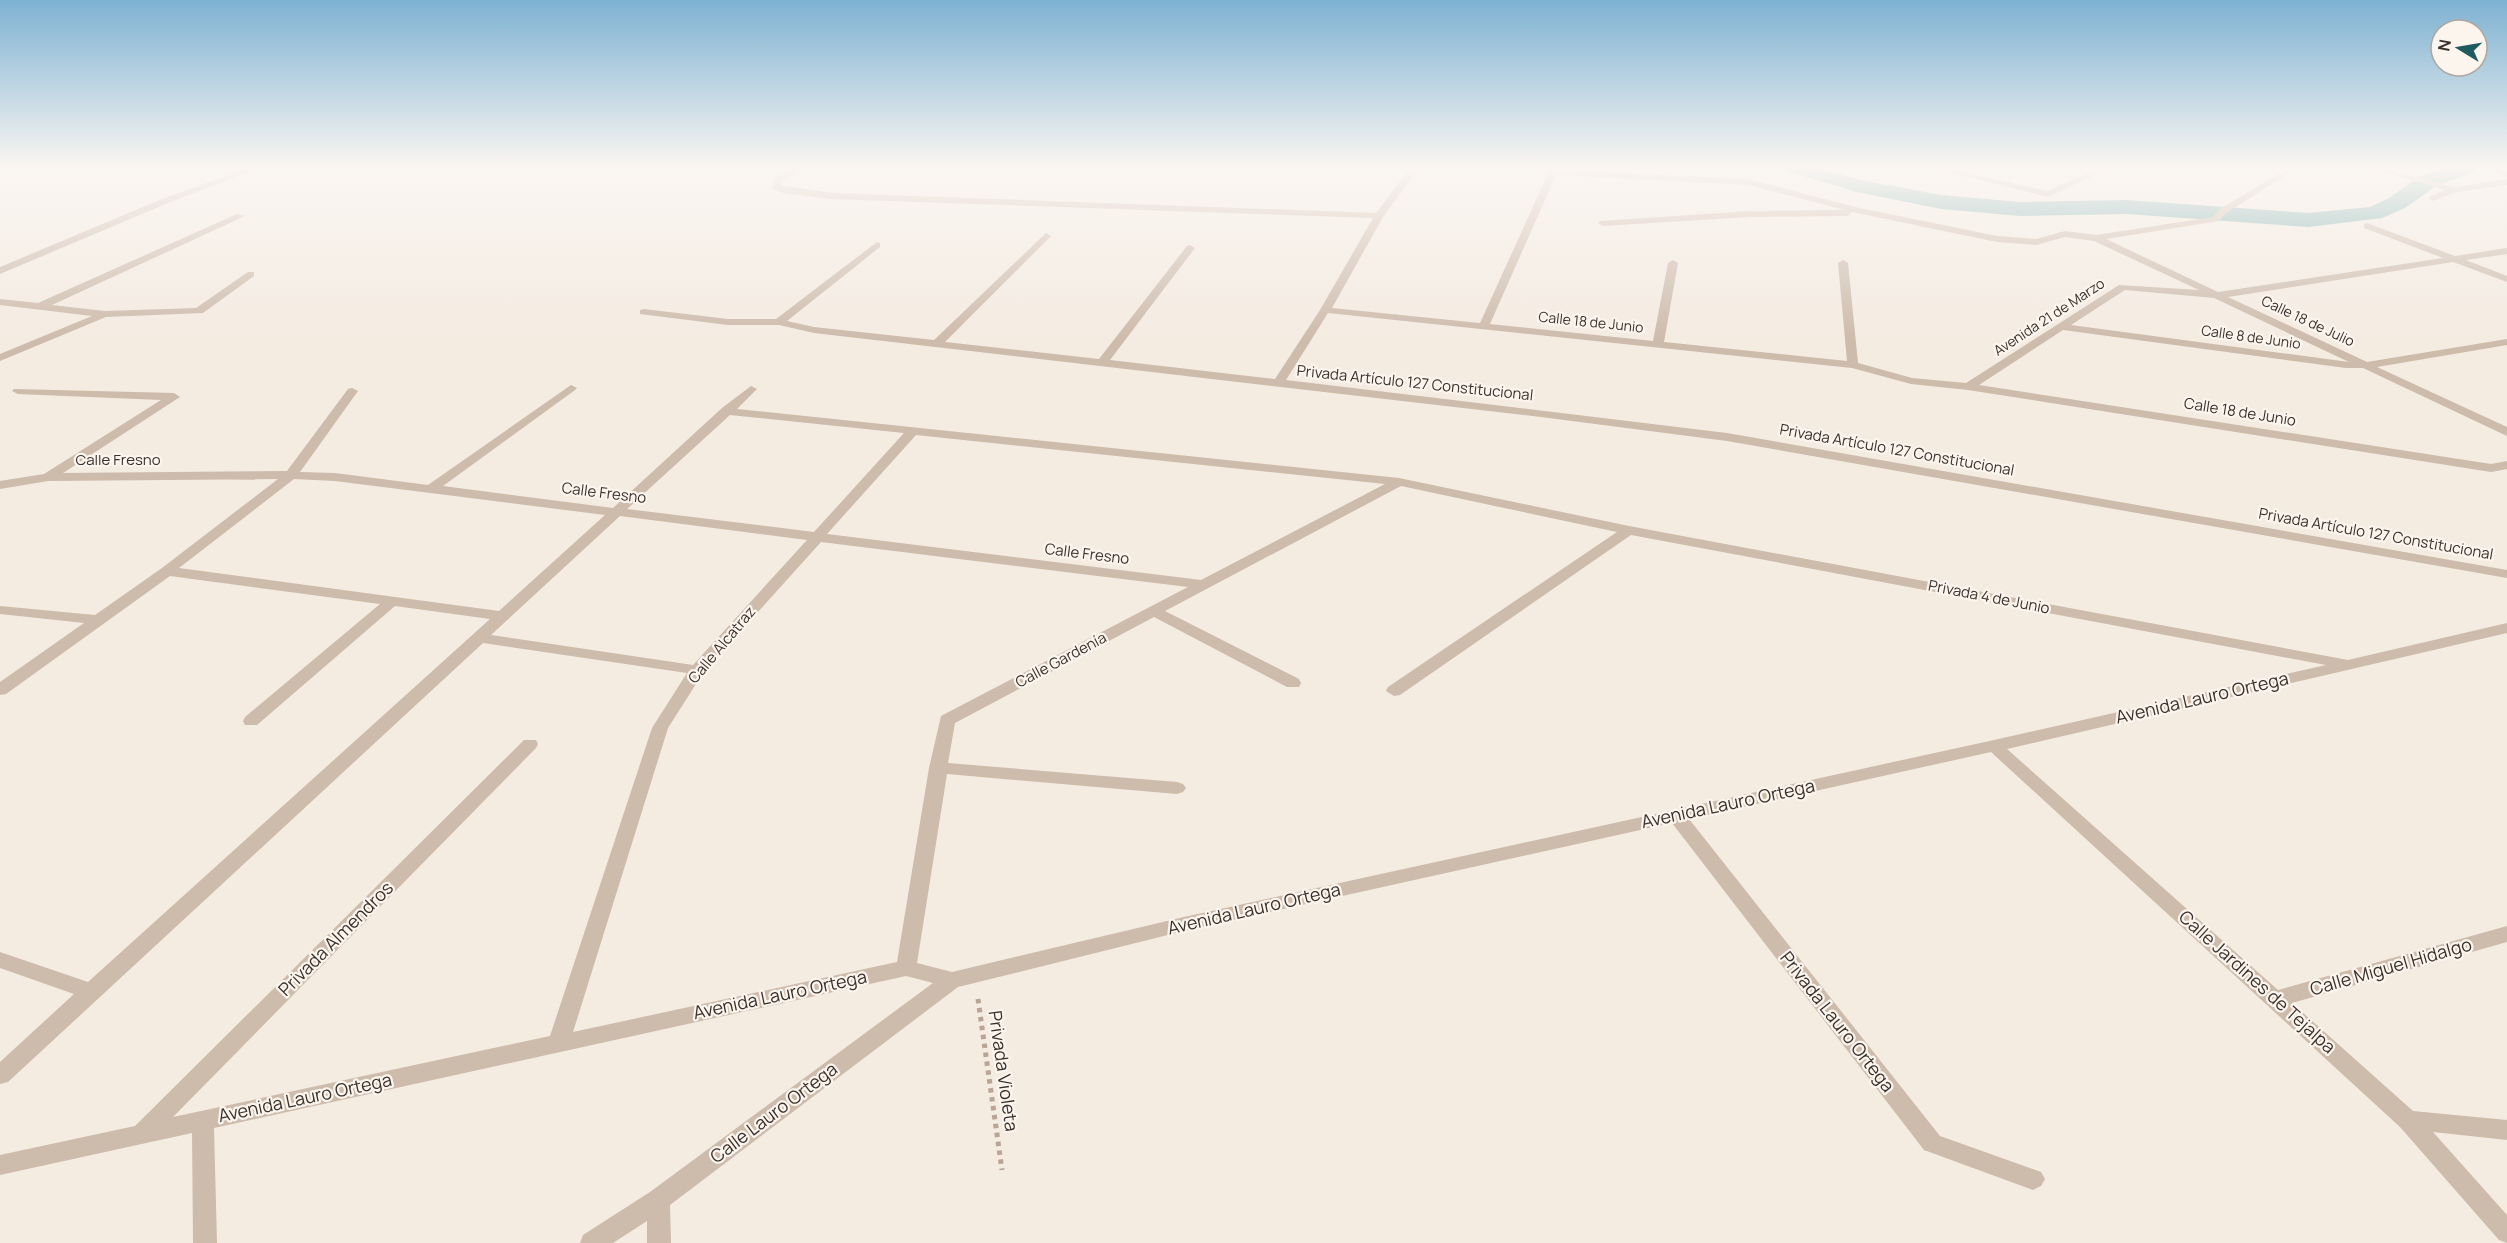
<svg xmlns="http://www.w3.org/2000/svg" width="2507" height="1243" viewBox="0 0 2507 1243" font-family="Manrope,sans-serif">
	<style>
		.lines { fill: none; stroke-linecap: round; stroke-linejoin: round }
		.canal { fill: #7fb0b2; fill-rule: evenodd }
		.path { stroke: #b9a596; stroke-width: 5; stroke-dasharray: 4.5 4.5; stroke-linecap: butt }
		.minor { fill: #cdbbac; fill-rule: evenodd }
		.labels { text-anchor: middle; stroke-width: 4.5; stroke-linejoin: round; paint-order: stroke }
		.far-street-label { font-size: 14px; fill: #3b302b; stroke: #fbf5ee }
		.street-label { font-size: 15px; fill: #3b302b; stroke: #fbf5ee }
		.near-street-label { font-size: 18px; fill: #3b302b; stroke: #fbf5ee }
	</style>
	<rect width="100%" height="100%" fill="#f4ebe1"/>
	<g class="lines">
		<path class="canal" d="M1783,167H1814L1860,180L1941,195L2020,202L2127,200L2308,213L2370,207L2389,198L2420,176L2450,167H2479L2476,171L2436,186L2405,208L2382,218L2308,227L2127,214L2020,216L1941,209L1857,192L1786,171Z"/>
		<path class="path" d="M978,999L1002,1170"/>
		<path class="minor" d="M251,167H262L168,203L0,274V267L162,199Z
			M797,167H806L781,182L780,185L831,193L1376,213L1408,171L1336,169L1332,167H1420L1383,217L1332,308L1480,323L1551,167H1559L1558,170L1748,179L1855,207L1997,236L2036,239L2065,231L2096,235L2213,217L2220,209L2290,167H2299L2226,213L2219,221L2106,239L2218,292L2443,258L2364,228V224L2367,223L2455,256L2507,248V254L2466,260L2507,276V282L2453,262L2228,297L2367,362L2507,339V345L2377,367L2507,427V436L2363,368H2346L2063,330L1979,385L2491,464L2507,461V469L2491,472L1968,390L1911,384L1852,368L1328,313L1286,380L1727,433L2507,570V578L1727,441L1541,417L814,333L779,325H728L640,314V310L644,309L728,319H776L877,242L880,243V247L787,321L814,327L934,340L1046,233L1051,236L945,342L1099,359L1187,246L1190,245L1195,248L1110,360L1275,379L1320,310L1373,218L831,199L783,193L772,188L775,178ZM1556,175L1748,185L1845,210L1750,211L1600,221L1598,223L1603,226L1750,217L1848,216L1852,212L1997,242L2036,245L2065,237L2094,241L2199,290L2119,285L1966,383L1912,378L1858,363L1848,263L1843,260L1838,263L1847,361L1664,342L1678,263L1673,260L1668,263L1653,341L1490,324ZM2125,290L2214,298L2349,362L2071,325Z
			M1927,167H1940L2047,191L2102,167H2112L2048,197Z
			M2365,167H2377L2454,187L2507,179V185L2456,192L2433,201L2429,198L2430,196L2445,190Z
			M2482,167H2493L2507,171V177Z
			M237,214L245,216L52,305L105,311L196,308L248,272H254V276L203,313L106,317L0,361V354L92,316L0,305V299L38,303Z
			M571,385L577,388L575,390L443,486L613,508L722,408L751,386L757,389L737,409L1399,478L1629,526L2348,660L2507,623V633L2007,749L2278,990L2507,926V942L2292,1003L2413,1111L2507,1120V1140L2433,1132L2507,1215V1243L2499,1240L2400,1127L1991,752L1689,819L1940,1136L2041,1172L2045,1179L2041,1186L2033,1190L1924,1150L1672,823L1184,931L958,987L670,1205L671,1243H647V1221L613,1243H580L583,1235L650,1192L933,983L906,976L214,1128L217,1243H193L192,1133L0,1175V1155L135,1126L524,740H536L538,744L536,748L173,1117L550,1036L652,728L687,673L483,643L8,1082L0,1084V1062L74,994L0,968V952L88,982L490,619L395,606L257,725H245L243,721L245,717L380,604L170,576L6,694L0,695V682L84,623L0,614V606L95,615L162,568L278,479L48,481L0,489V481L44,474L161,400L18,394L12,391L14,389L174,393L180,397L63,473L287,471L348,389L352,388L358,391L300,472L335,473L428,485ZM730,415L904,433L814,532L627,509ZM916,435L1385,484L1201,580L827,534ZM294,479L335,481L605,515L499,611L179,568ZM1401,486L1617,532L1388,687L1386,691L1394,696L1400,695L1631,535L2326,665L1994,740L1184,917L952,972L917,963L947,774L1177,794L1183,792L1186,788L1183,784L1177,782L948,763L955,723L1154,617L1287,687H1299L1301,683L1299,679L1165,611ZM620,516L807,540L693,665L491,635ZM821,542L1188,587L941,716L929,768L897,962L573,1032L668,728L703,673Z"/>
	</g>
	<linearGradient id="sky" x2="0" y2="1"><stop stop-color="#7eb2d2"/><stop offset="0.49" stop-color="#faf6f2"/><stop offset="1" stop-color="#faf6f2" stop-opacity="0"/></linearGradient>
	<rect width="2507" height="341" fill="url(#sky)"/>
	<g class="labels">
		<g class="far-street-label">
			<text transform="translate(2049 317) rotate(-33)" y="5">Avenida 21 de Marzo</text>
			<text transform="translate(2308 321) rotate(25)" y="5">Calle 18 de Julio</text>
			<text transform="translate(1591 322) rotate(6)" y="5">Calle 18 de Junio</text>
			<text transform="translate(2251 337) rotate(8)" y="5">Calle 8 de Junio</text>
		</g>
		<g class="street-label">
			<text transform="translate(1415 383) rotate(6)" y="5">Privada Artículo 127 Constitucional</text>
			<text transform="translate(2240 412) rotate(9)" y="5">Calle 18 de Junio</text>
			<text transform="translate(1897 450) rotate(10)" y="5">Privada Artículo 127 Constitucional</text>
			<text x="118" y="465">Calle Fresno</text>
			<text transform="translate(604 493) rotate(7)" y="5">Calle Fresno</text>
			<text transform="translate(2376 534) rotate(10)" y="5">Privada Artículo 127 Constitucional</text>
			<text transform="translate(1087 554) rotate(7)" y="5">Calle Fresno</text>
			<text transform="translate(1989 597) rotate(11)" y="5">Privada 4 de Junio</text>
			<text transform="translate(722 645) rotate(-50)" y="5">Calle Alcatraz</text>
			<text transform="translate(1061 660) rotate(-28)" y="5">Calle Gardenía</text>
		</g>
		<g class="near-street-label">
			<text transform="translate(2202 698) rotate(-13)" y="6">Avenida Lauro Ortega</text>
			<text transform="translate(1728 804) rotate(-12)" y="6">Avenida Lauro Ortega</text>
			<text transform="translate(1254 909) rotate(-13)" y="6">Avenida Lauro Ortega</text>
			<text transform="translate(336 939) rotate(-45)" y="6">Privada Almendros</text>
			<text transform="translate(2391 967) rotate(-16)" y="6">Calle Miguel Hidalgo</text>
			<text transform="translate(2257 982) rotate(42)" y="6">Calle Jardines de Tejalpa</text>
			<text transform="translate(780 995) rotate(-12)" y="6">Avenida Lauro Ortega</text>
			<text transform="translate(1837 1022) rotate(52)" y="6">Privada Lauro Ortega</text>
			<text transform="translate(1003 1071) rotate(82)" y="6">Privada Violeta</text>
			<text transform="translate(305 1098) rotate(-12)" y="6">Avenida Lauro Ortega</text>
			<text transform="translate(774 1113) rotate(-37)" y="6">Calle Lauro Ortega</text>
		</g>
	</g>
	<g transform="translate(2459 48) rotate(281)"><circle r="28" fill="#fbf5ee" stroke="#aea6a0" stroke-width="1.5"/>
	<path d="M0-4.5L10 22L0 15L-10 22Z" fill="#1f5a5e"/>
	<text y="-9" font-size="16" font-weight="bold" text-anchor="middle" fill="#3b302b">N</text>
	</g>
</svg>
